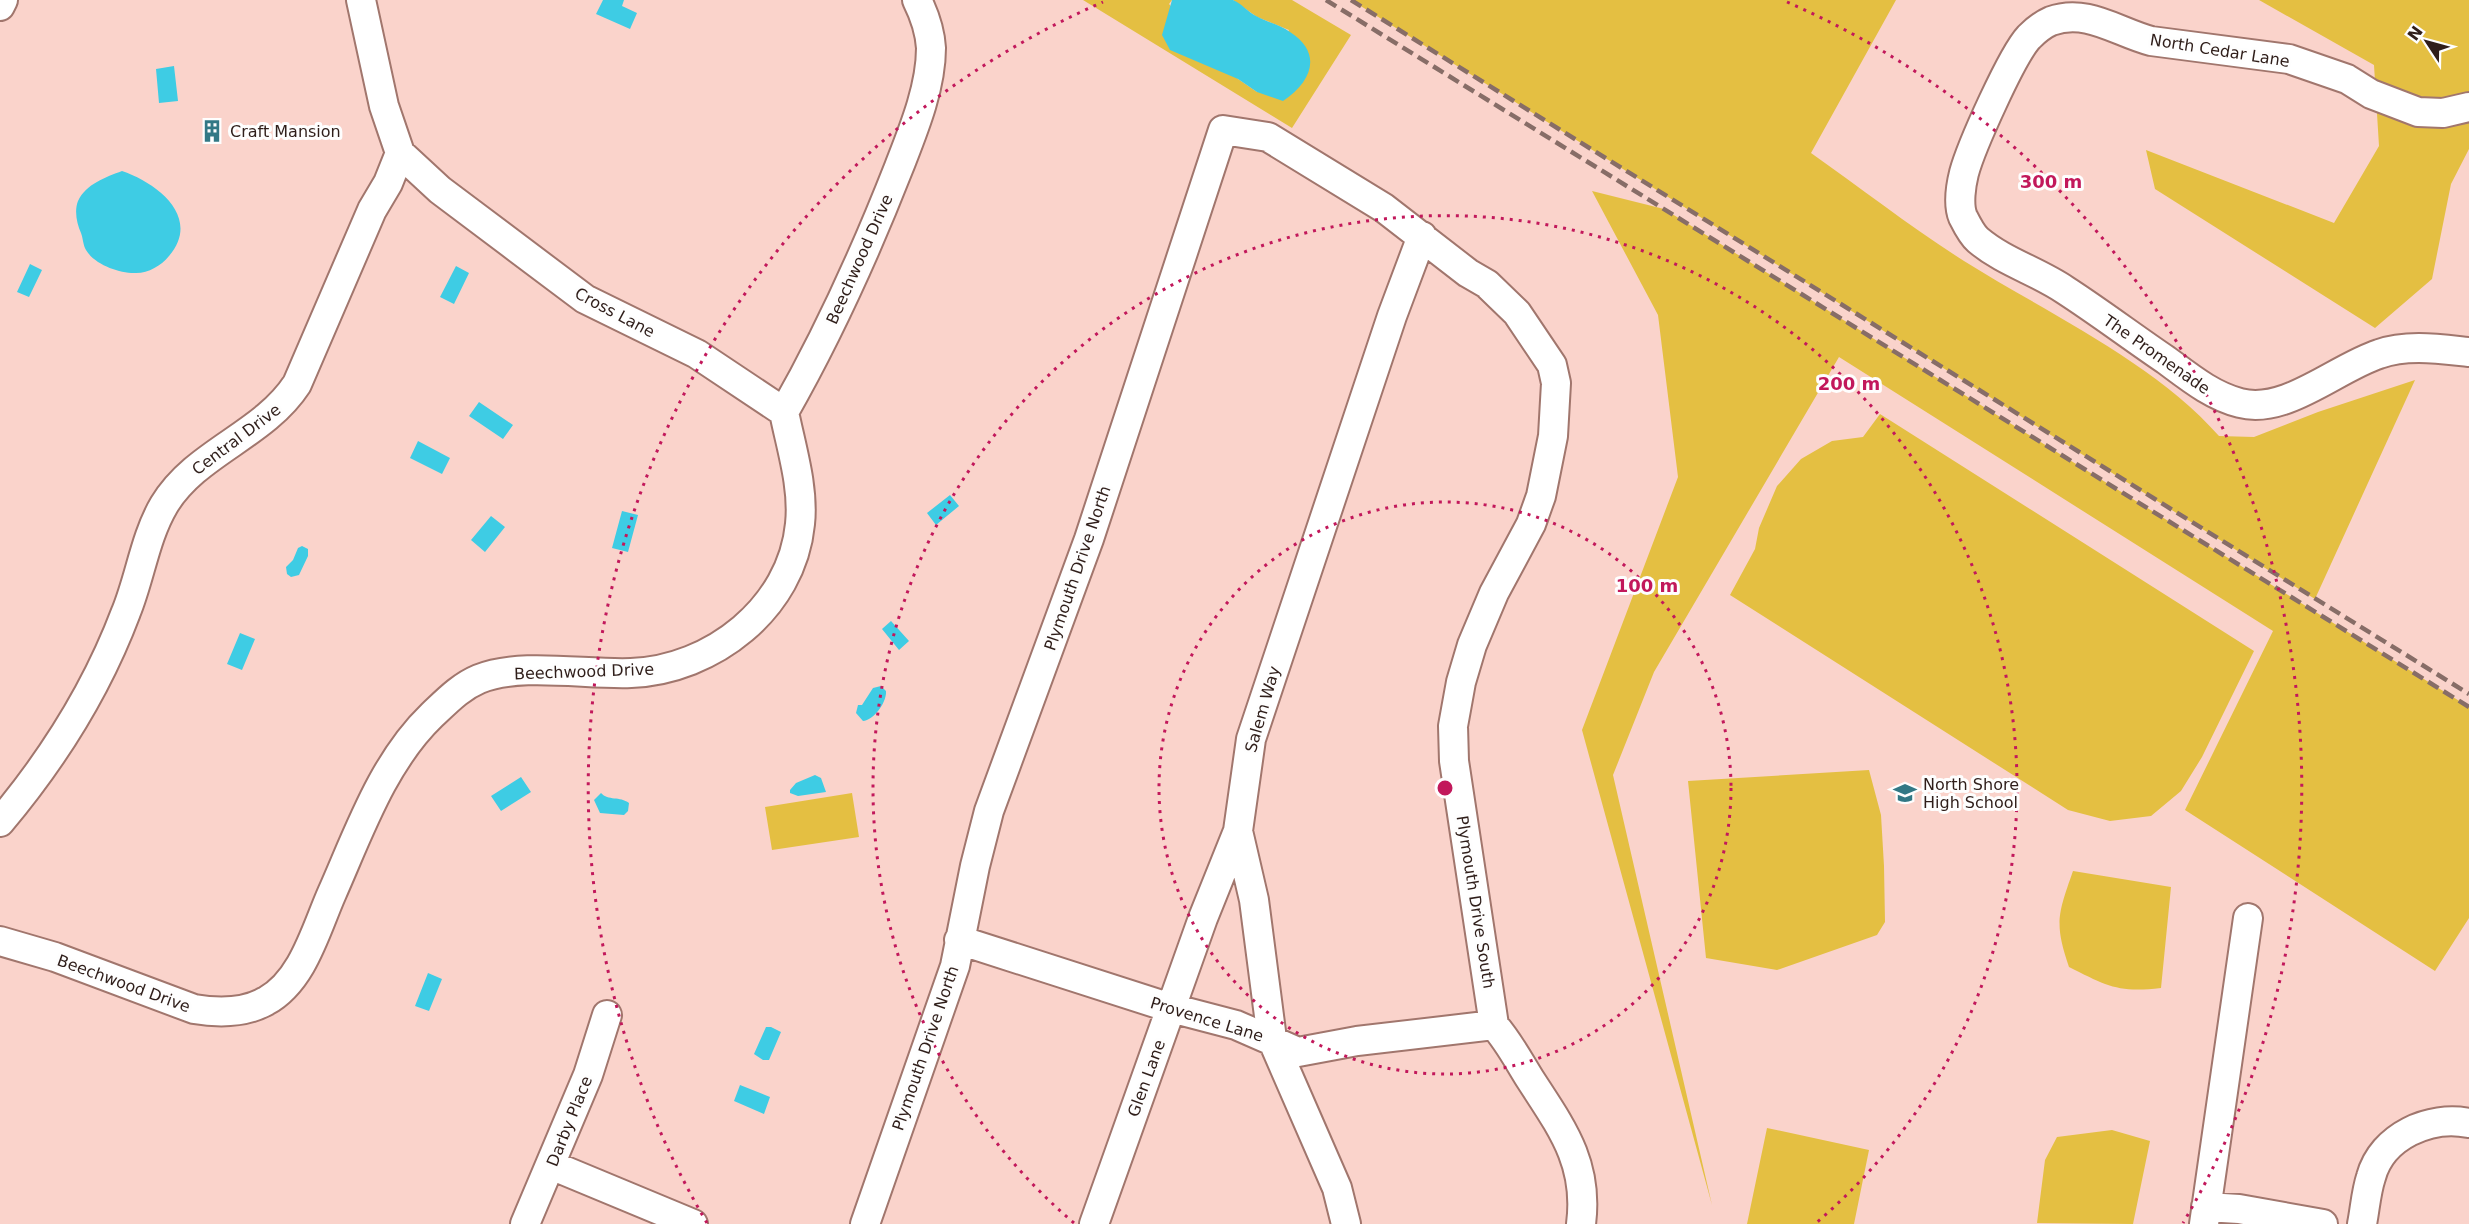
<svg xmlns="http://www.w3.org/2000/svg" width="2469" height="1224" viewBox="0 0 2469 1224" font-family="'DejaVu Sans',sans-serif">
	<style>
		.green { fill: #e4bf42 }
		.water { fill: #3ecce4 }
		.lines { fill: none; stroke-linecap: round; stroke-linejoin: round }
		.minor-casing { stroke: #a1766d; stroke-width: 32 }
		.minor { stroke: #fff; stroke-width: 28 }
		.rail { stroke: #876d67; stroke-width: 4.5; stroke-dasharray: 12 6; stroke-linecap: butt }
		.ring { fill: none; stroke: #c2185b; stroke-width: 3; stroke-dasharray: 3 6 }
		.labels { text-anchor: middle; stroke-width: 6; stroke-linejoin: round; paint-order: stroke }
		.street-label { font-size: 16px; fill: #2f1e1a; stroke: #fefefe }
		.poi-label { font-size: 16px; fill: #2f1e1a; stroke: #fefefe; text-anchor: start }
		.centre { fill: #c2185b; stroke: #fefefe; stroke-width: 3 }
		.ring-label { font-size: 18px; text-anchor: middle; font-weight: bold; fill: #c2185b; stroke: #fefefe; stroke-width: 6; stroke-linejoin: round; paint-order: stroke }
	</style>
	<rect width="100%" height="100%" fill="#fad3cb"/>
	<path class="green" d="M1083,0H1172L1169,4L1238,79L1257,92L1289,30L1257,17L1233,0H1292L1351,35L1292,128Z
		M1351,0H1896L1811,153C1862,189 1912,228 1964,261C2047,313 2154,362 2219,436L2254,437L2318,412L2415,380L2315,599Z
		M2259,0H2469V149L2451,184L2432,279L2375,328L2155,189L2146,150L2334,223L2379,146L2374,65Z
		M1592,191L1664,209L2469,707V918L2435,971L2185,810L2273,631L1839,357L1654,672L1613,775L1712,1205L1582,730L1678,477L1658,315Z
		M1880,414L2254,651L2202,757L2181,791L2151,816L2110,821L2068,810L1730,595L1755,549L1759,528L1777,486L1801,459L1832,441L1863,437Z
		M1869,770L1881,815L1884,866L1885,922L1877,935L1777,970L1706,958L1688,781Z
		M852,793L859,837L772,850L765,807Z
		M2073,871L2171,887L2161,988C2118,993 2107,986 2069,967C2054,923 2058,914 2073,871Z
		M1767,1128L1869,1150L1854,1224H1747Z
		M2112,1130L2150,1141L2133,1224L2037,1223L2045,1160L2057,1137Z"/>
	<path class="water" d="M603,0H624L622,6L637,13L630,29L596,14Z
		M1172,0C1183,0 1226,0 1233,0C1241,3 1248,12 1256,16C1267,22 1280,25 1290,32C1323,53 1312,82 1283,101L1257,92L1238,79L1170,50L1162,35Z
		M174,66L178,101L159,103L156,69Z
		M122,171C157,183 202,217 169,256C161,266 147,274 134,273C118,273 94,264 86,250C83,245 83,238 81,233C77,224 74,211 78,201C86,184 106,177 122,171Z
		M30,264L42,270L29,297L17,292Z
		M456,266L469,273L454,304L440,297Z
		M479,402L513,425L503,439L469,416Z
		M418,441L450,458L442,474L410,458Z
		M950,495L959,506L936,525L927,513Z
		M622,511L638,515L628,552L612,548Z
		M491,516L505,527L485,552L471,540Z
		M302,546L308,549V556L299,575L291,577L287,574L286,567L293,560L298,548Z
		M891,621L909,641L899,650L882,629Z
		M240,633L255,639L242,670L227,664Z
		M881,686L886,691C887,702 874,720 863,721L856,713L858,705H862L873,688Z
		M815,775L821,778L826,792L798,796L790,793V790L796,783Z
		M521,777L531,792L501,811L491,796Z
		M601,793C608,801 620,796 629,803L628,811L624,815L600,813L594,800Z
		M428,973L442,979L429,1011L415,1006Z
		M766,1027H771L781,1032L769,1060H763L754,1054Z
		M740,1085L770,1097L764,1114L734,1101Z"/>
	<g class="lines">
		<g class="minor-casing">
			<path id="minor" d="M0,6L3,0
				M2469,107L2443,113L2418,112L2371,94L2347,79L2289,59L2151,41C2117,32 2087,8 2051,21C2044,24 2034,32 2029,37C2012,55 1971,147 1964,173C1961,185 1958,205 1963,217C1967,225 1972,235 1978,240C2004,262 2037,271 2065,290C2099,312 2132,337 2166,360C2189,377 2212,396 2240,403C2286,415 2336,368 2379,354C2407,344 2440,349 2469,352
				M400,153L440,190L585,299L697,354L784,412
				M0,822C53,759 97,689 126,612C140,578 145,537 164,505C196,452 263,436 297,384L372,210L388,183L400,153L384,106L361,0
				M959,940L1171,1008L1236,1025L1298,1052L1357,1041L1494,1025
				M0,941L55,957L194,1009C218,1013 245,1013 266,1001C303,981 316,929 332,893C359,832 383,762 432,715C447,701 460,687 479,679C521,662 586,675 631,673C712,670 792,608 800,524C804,487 791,447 784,412C829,333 866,251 899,167C913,131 931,88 931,48C930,32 924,14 917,0
				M551,1165L693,1224
				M2206,1207L2239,1209L2323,1224
				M525,1224L588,1075L607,1015
				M865,1224L955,966L975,866L989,811L1089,539L1223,130L1268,137L1384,208L1468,273L1487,284L1517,313L1552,365L1556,383L1553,436L1541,496L1531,524L1494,593L1472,645L1461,682L1453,726L1454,761L1494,1025C1509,1042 1518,1060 1530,1079C1561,1127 1589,1163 1581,1224
				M1094,1224L1203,918L1238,831
				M1346,1224L1337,1188L1272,1039L1254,900L1238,831L1251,739L1392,316L1422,236
				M2204,1224L2248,918
				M2362,1224C2365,1209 2366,1192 2371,1177C2382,1136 2430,1115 2469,1123"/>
		</g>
		<use href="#minor" class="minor"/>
		<path class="rail" d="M1326,0L2469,707
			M1351,0L2469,694"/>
	</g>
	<g class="ring">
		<circle cx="1445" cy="788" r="286"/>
		<path d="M1074 1223A572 572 0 1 1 1816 1223"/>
		<path d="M707 1223A857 857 0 0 1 1103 2M1787 2A857 857 0 0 1 2183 1223"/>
	</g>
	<defs>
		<g id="building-bare" transform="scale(1.8)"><path d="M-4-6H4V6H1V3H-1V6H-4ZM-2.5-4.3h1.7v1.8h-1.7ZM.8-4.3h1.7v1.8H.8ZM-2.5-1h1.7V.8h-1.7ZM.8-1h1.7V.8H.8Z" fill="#327885" stroke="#fefefe" stroke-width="2.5" paint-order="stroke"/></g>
		<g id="school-bare" transform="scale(1.8)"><path d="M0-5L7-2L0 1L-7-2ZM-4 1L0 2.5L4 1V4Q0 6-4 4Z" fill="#327885" stroke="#fefefe" stroke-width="2.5" paint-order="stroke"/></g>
	</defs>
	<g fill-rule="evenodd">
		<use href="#building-bare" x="212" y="131"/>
		<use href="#school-bare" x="1905" y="793"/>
	</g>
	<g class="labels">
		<g class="street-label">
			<text transform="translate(2220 50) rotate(9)" y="6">North Cedar Lane</text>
			<text transform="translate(859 259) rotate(-66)" y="6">Beechwood Drive</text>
			<text transform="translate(615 312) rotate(28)" y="6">Cross Lane</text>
			<text transform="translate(2157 354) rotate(35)" y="6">The Promenade</text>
			<text transform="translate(236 439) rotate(-37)" y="6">Central Drive</text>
			<text transform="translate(1077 568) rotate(-71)" y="6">Plymouth Drive North</text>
			<text transform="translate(584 671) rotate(-2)" y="6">Beechwood Drive</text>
			<text transform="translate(1262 709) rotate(-74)" y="6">Salem Way</text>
			<text transform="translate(1476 902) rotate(81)" y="6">Plymouth Drive South</text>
			<text transform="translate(124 983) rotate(20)" y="6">Beechwood Drive</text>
			<text transform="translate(1207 1019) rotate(17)" y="6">Provence Lane</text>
			<text transform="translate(925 1048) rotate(-71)" y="6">Plymouth Drive North</text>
			<text transform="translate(1146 1078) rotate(-70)" y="6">Glen Lane</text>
			<text transform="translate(569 1121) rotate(-68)" y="6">Darby Place</text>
		</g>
		<g class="poi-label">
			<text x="230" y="137">Craft Mansion</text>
			<text x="1923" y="790">North Shore<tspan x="1923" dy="18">High School</tspan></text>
		</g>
	</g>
	<circle cx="1445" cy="788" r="9" class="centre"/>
	<g class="ring-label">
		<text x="2051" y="188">300 m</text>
		<text x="1849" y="390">200 m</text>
		<text x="1647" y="592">100 m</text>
	</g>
	<g transform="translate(2427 42) rotate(306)" stroke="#fefefe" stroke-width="4.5" paint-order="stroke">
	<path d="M0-4.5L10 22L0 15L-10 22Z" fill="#2f1e1a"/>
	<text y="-9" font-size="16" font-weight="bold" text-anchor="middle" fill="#2f1e1a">N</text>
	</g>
</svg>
